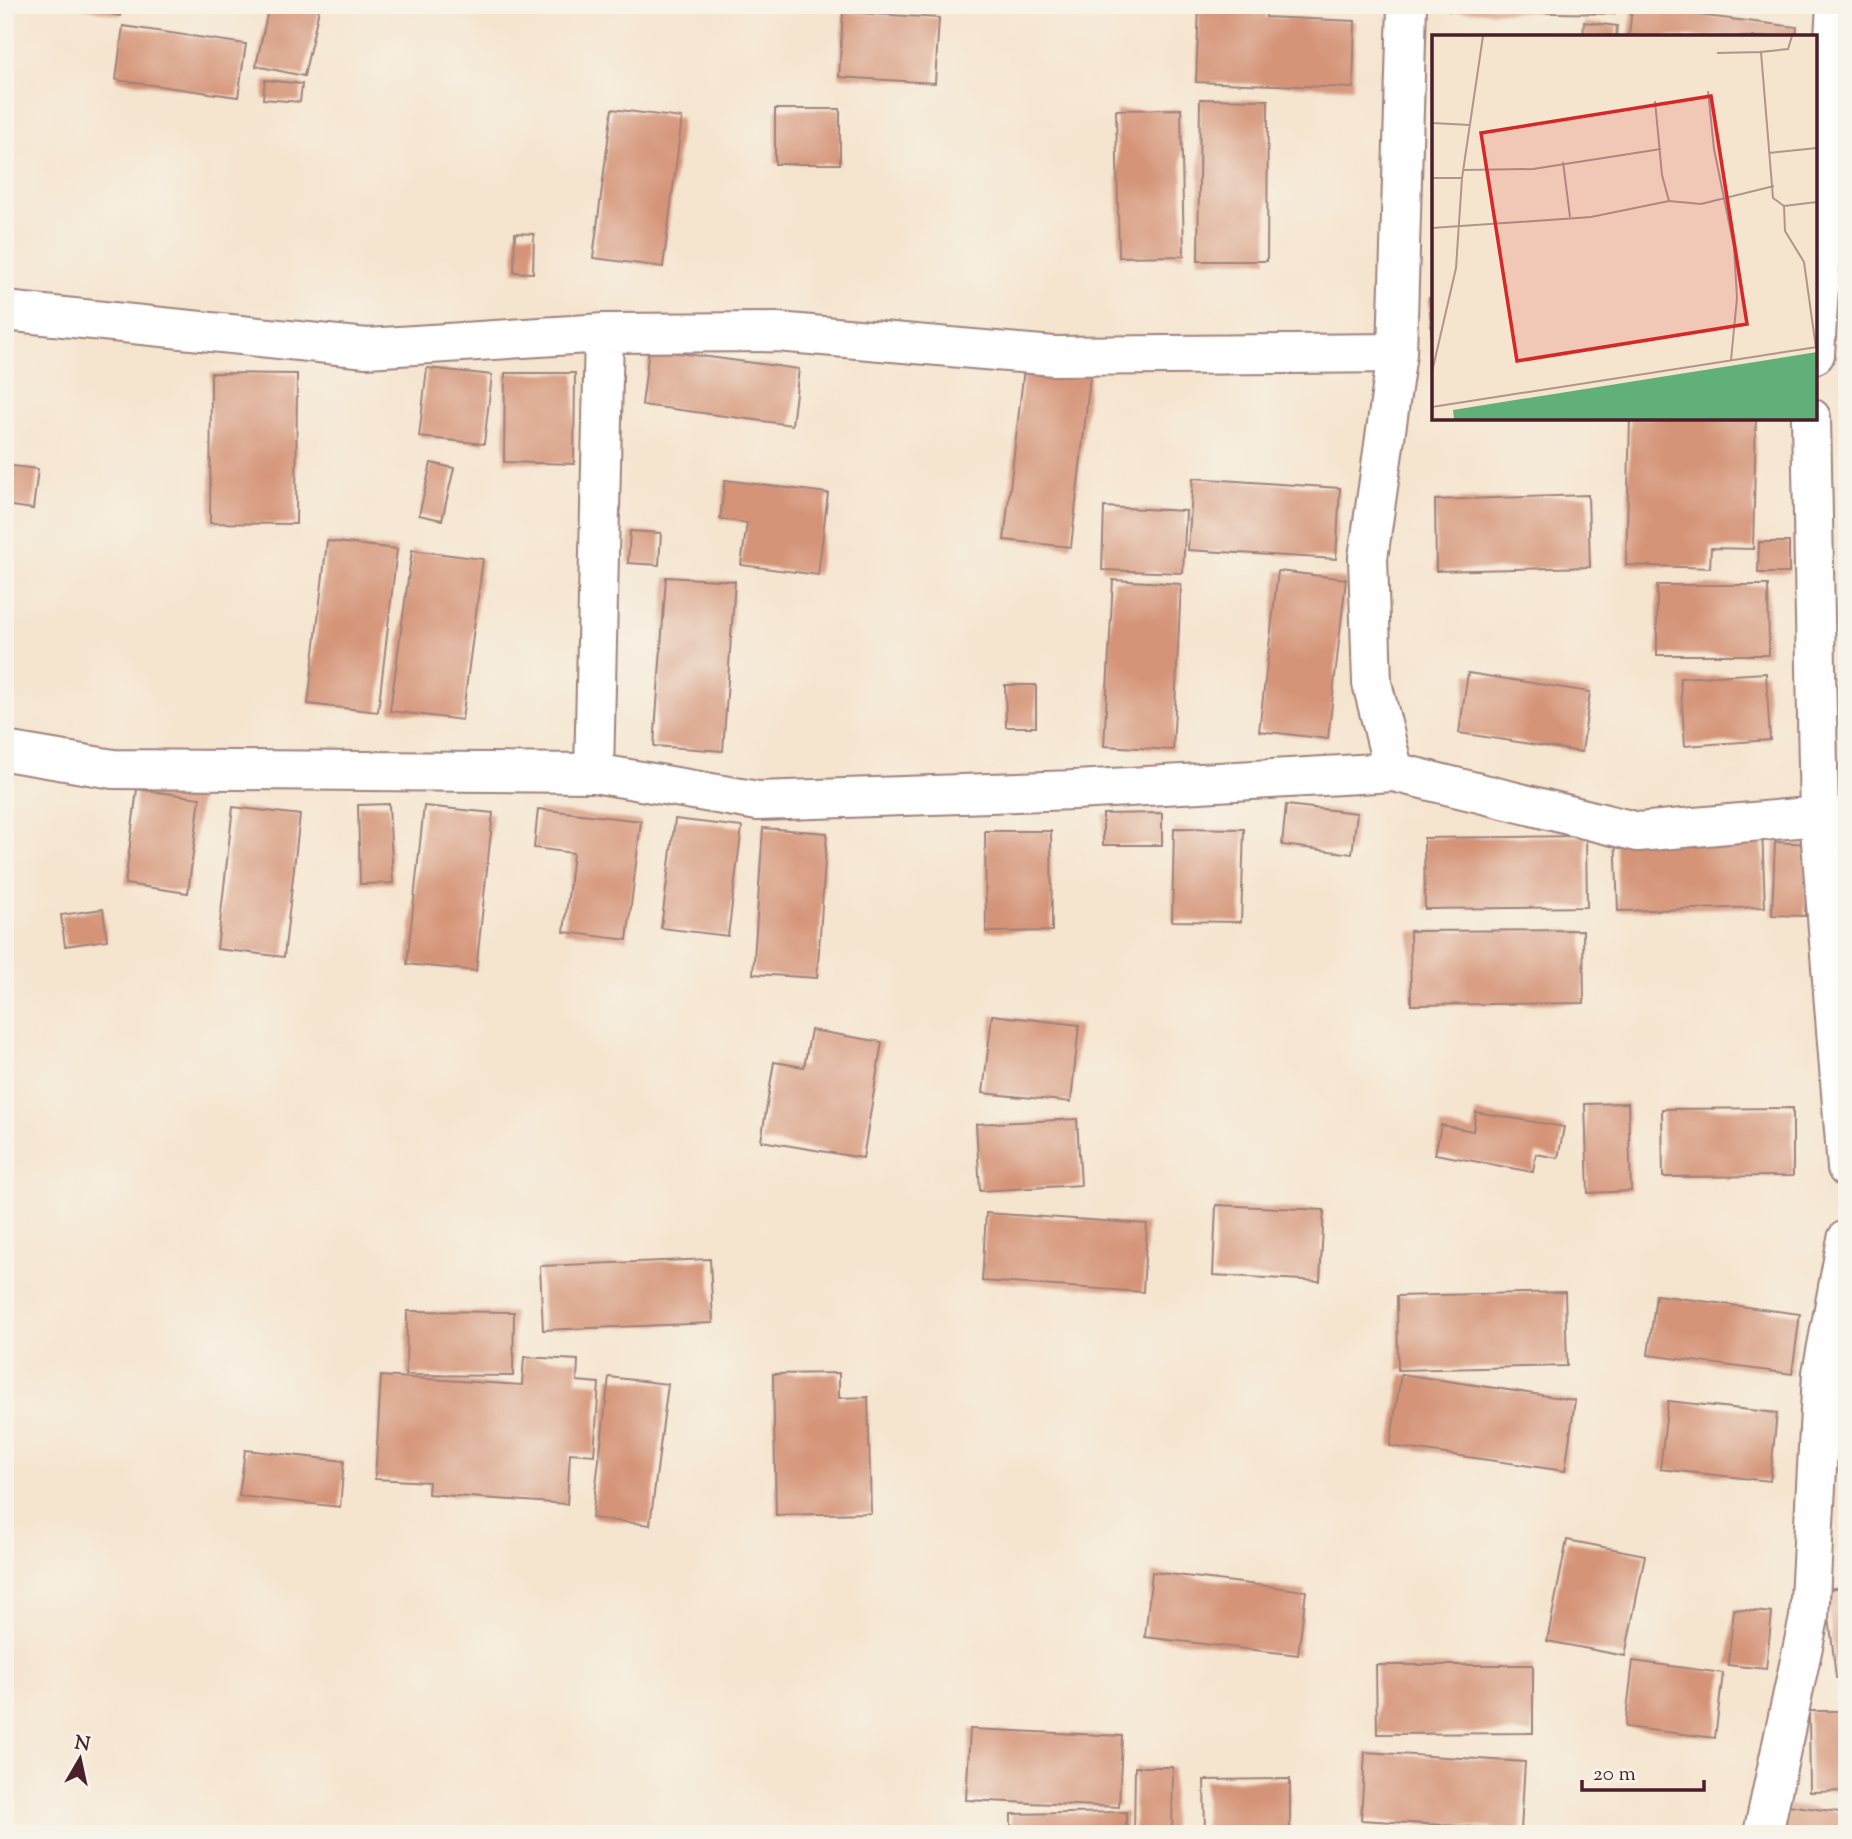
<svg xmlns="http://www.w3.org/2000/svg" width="1852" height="1839" viewBox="0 0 1852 1839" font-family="'Sorts Mill Goudy',serif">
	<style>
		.building { fill: #d59478 }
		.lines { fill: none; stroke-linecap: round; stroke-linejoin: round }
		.minor-casing { stroke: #a0827c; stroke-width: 42 }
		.minor { stroke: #fff; stroke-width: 38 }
		.inset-road { fill: none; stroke: #b1958d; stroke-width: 2 }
		.view { fill: #d62828; fill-opacity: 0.15; stroke: #d62828; stroke-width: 3.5 }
		.inset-edge { fill: none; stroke: #4a1f2b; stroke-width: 3.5 }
	</style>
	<rect width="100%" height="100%" fill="#f7f3e8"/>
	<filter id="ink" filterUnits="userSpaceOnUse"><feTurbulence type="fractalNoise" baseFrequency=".0143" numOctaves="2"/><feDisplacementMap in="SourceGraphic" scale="14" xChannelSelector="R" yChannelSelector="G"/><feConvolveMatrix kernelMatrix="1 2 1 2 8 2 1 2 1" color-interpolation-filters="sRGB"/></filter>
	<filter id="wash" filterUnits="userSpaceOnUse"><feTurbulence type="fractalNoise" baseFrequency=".00686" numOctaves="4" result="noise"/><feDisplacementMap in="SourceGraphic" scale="28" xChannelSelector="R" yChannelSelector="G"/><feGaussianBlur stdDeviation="1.57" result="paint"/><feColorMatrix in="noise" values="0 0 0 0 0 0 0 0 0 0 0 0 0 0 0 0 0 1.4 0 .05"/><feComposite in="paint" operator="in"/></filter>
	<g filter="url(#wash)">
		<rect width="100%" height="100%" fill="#f5e4ce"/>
		<g id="blocks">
			<path class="building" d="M72,5H122L120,16Z
				M269,5H320L304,76L256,66Z
				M1199,5H1266V17L1355,21L1353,88L1196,82Z
				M1448,5H1614V14L1448,11Z
				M1632,7L1797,27L1796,37H1629Z
				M843,12L939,18L935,83L839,77Z
				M1584,22L1617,26L1616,37H1583Z
				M123,26L246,44L238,97L116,80Z
				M265,80L302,84L300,102L263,99Z
				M1200,99L1268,100L1267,261H1198Z
				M612,109L682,118L663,267L593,258Z
				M775,109H840V164H775Z
				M1181,109L1184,256L1119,257L1116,110Z
				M515,233L534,234L533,273L514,272Z
				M1429,298H1434V340H1432Z
				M649,349L799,369L792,425L642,405Z
				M1025,360L1091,368L1071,547L1004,540Z
				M427,368L492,375L484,444L419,437Z
				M211,373L297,374L296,524L210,523Z
				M505,373H575L574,464L504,462Z
				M1630,418H1756L1753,549L1711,548L1710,568L1626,565Z
				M431,463L454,468L442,520L419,515Z
				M5,465L38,469L33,509L5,505Z
				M1193,478L1340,488L1336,559L1188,550Z
				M725,480L828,493L818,575L741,565L747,523L720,519Z
				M1588,495L1590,567L1436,571L1435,500Z
				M1104,507L1186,511L1183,573L1102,570Z
				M630,531L661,533L659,565L628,563Z
				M327,541L397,549L378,712L308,704Z
				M1759,542H1789V573H1758Z
				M412,550L483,559L462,720L390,711Z
				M1278,571L1346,579L1328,739L1259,731Z
				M666,577L735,581L723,751L654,746Z
				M1113,580L1181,584L1173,750L1104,746Z
				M1657,585H1768L1769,655H1657Z
				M1468,673L1590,692L1582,752L1459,733Z
				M1766,673L1770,740L1685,746L1680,678Z
				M1005,685H1036V727H1006Z
				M137,789L200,798L188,893L125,884Z
				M389,804L393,883L360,884L358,805Z
				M1286,805L1357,813L1352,854L1282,845Z
				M424,806L493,813L476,971L407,964Z
				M233,807L300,815L284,957L217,949Z
				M538,809L641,821L627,940L564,932L573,853L534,848Z
				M1162,813V845H1103V814Z
				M675,819L742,827L728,936L661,928Z
				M763,828L827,833L817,978L753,974Z
				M1174,828L1244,829L1241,922L1172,921Z
				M1762,829L1765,907L1618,911L1615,834Z
				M985,831H1051L1052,931L986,932Z
				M1586,836L1587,907L1425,909L1424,838Z
				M1775,842L1808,844L1805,916L1772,915Z
				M103,909L107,940L65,946L61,915Z
				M1583,930L1584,1003L1411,1005L1410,931Z
				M992,1015L1079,1025L1071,1102L983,1093Z
				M811,1030L882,1042L863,1158L761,1141L774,1062L804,1067Z
				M1628,1103L1631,1191L1588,1193L1585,1104Z
				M1793,1108V1176L1663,1177L1662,1109Z
				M1476,1112L1564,1127L1558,1158L1536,1154L1533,1172L1435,1154L1441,1125L1473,1131Z
				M1077,1119L1081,1185L980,1191L976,1124Z
				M1216,1205L1324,1210L1320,1281L1213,1275Z
				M986,1213L1147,1224L1143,1292L982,1281Z
				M710,1259L713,1323L543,1330L540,1266Z
				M1565,1292L1567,1366L1398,1370L1397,1296Z
				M1656,1295L1800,1314L1792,1374L1648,1355Z
				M407,1311L514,1312L513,1376L406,1375Z
				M524,1357L578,1360L577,1381L599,1383L594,1455L570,1453L567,1504L428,1494L429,1482L375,1479L381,1376L522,1385Z
				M839,1373V1398L868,1397L871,1513L776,1515L773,1374Z
				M1401,1374L1575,1400L1565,1471L1390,1446Z
				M609,1377L668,1384L650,1525L592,1518Z
				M1668,1401L1777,1413L1770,1481L1660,1469Z
				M245,1450L344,1461L340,1507L239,1496Z
				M1567,1540L1645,1555L1625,1656L1547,1641Z
				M1152,1572L1306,1591L1298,1655L1145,1637Z
				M1847,1587V1677L1836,1678L1826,1589Z
				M1734,1609L1772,1613L1766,1669L1728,1665Z
				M1633,1661L1723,1673L1715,1738L1625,1727Z
				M1376,1665H1533V1733L1377,1734Z
				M1809,1711H1847V1791L1810,1792Z
				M970,1729L1122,1736L1119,1807L966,1800Z
				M1365,1752L1525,1762L1521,1830L1361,1820Z
				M1135,1767H1173L1172,1834H1134Z
				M1290,1779V1834H1205L1204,1780Z
				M1788,1805L1847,1813V1834H1785Z
				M1126,1812V1834H1011V1814Z"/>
		</g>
	</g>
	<g filter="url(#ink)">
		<use href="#blocks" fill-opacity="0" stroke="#a0827c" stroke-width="2"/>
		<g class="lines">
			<g class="minor-casing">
				<path id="minor" d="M5,311L367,348L604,333L777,332L1054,356L1397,353
					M1815,354L1836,5
					M1811,418L1819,816L1847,1168
					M5,751L113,769L594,773L758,801L1075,790L1394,772L1638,832L1819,816L1847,818
					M1394,772L1372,683L1368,558L1397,353L1407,5
					M594,773L604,333
					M1763,1834L1809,1618L1822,1373L1847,1239"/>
			</g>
			<use href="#minor" class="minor"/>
		</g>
	</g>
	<g transform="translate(1432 35)">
		<rect width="385" height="385" fill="#f5e4ce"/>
		<path d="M385,317V384H22L21,375Z" fill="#62b079"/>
		<path class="inset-road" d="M360,1L356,14L329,17L341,163L352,171L385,167M285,18L329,17M276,56L282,114L302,212L305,263L299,325M223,66L230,140L237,166M0,88L38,90M337,118L385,113M131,127L138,182M31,135L101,134L229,114M0,143H30M352,171L353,196L372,227L384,313M0,193L159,182L237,166L269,169L342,151M0,337L24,233L30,143L51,1M0,372L385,312"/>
		<path class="view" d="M279,61L315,289L85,326L49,98Z"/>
		<rect width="385" height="385" class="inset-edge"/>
	</g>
	<rect width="1852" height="1839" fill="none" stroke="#f7f3e8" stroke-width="28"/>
	<g transform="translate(80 1759) rotate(9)" stroke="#f7f3e8" stroke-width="5" paint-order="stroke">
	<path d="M0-5L12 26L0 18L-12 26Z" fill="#4a1f2b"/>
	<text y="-10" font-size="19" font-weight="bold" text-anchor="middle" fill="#4a1f2b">N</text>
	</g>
	<path d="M1582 1780v10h122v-10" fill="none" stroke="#4a1f2b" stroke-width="3.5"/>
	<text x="1593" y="1780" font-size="21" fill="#4a1f2b" stroke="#f7f3e8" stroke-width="5" paint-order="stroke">20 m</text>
</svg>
